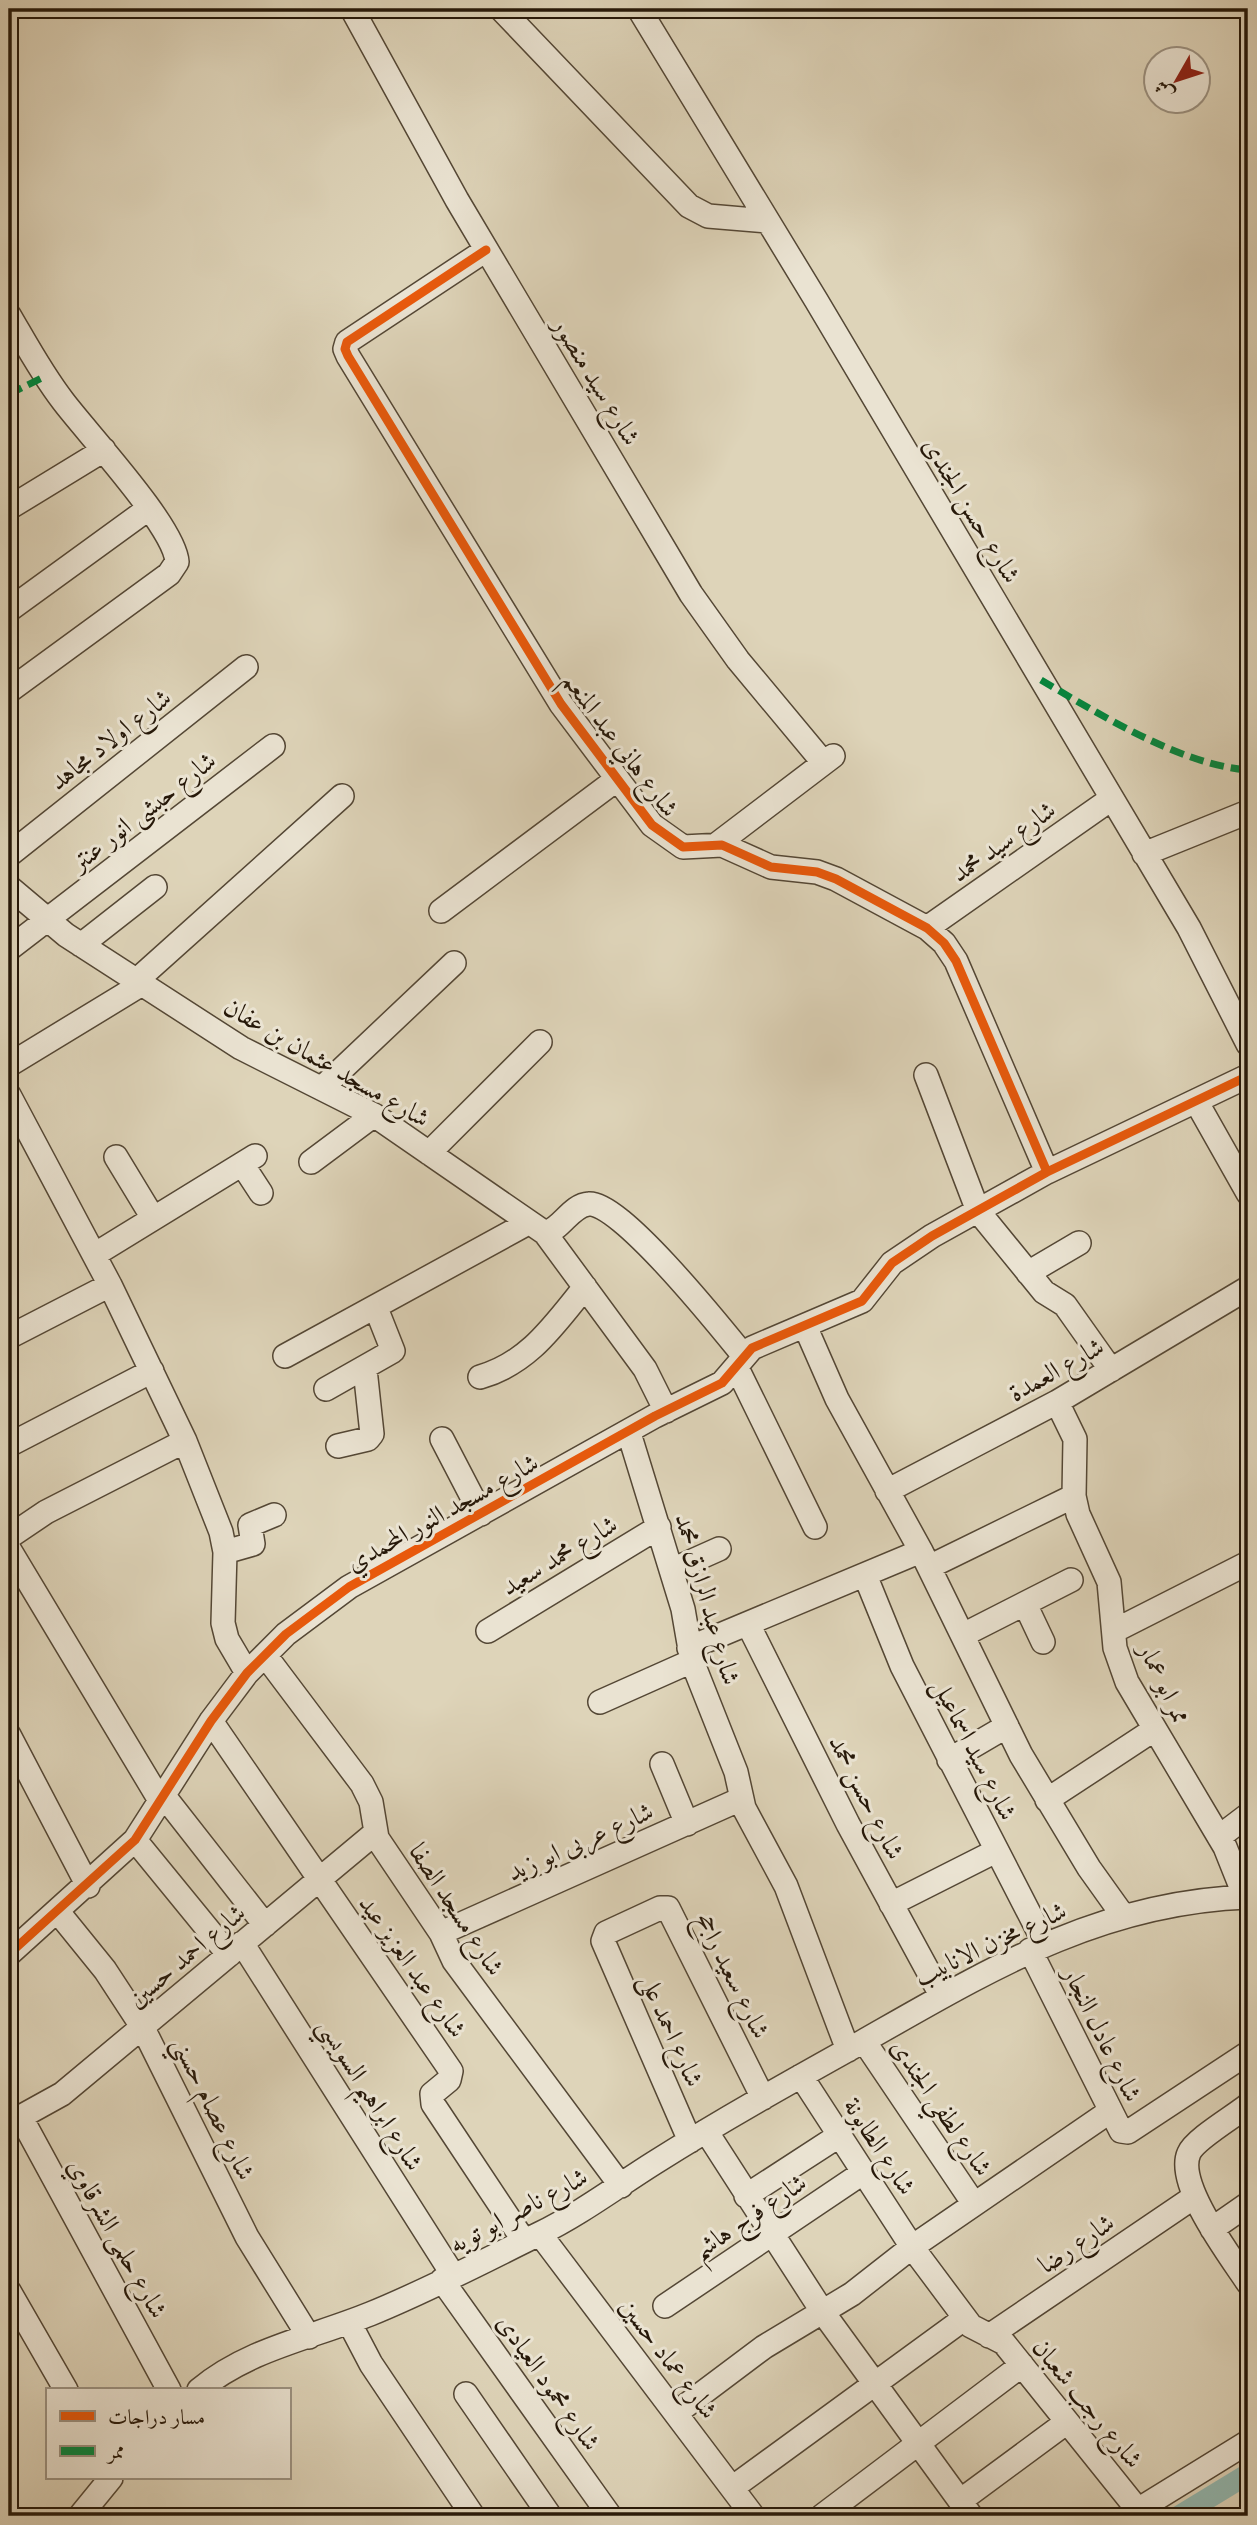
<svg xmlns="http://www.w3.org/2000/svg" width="1257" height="2525" viewBox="0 0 1257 2525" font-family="'IM FELL DW Pica',Amiri,serif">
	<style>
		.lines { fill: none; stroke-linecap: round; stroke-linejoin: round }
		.canal { stroke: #93b8b0; stroke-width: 21 }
		.minor-casing { stroke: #544735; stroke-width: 26 }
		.minor { stroke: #eae3d2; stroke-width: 23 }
		.quiet { stroke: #00873e; stroke-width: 7; stroke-dasharray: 14 7; stroke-linecap: butt }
		.cycleway-casing { stroke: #eae3d2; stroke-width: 13 }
		.cycleway { stroke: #e8590c; stroke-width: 9 }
		.labels { text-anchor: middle; stroke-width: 6; stroke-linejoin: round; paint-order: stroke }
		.street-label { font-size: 26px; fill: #261809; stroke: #eae3d2 }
	</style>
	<rect width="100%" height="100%" fill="#ded4b9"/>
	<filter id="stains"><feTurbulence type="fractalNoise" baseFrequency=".00286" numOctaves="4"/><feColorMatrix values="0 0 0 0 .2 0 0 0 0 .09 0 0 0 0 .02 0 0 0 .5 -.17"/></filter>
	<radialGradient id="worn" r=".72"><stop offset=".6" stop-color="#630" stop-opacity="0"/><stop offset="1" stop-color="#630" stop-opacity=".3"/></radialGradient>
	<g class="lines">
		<path class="canal" d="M1179,2516L1248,2474"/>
		<g class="minor-casing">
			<path id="minor" d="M352,9L457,200L691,594L738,660L823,762
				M501,9L689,206L708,216L767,221
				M639,9L816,300L1189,928L1248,1044
				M486,250L347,342L345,349L348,356L561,704L652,825L683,847L722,845L771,867L817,872L836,879L927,928L944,943L956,961L1047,1172
				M9,315C26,344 42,374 63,401C87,433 175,527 177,562L169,574L9,691
				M9,508L104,450
				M9,610L148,509
				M716,845L833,756
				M1144,854L1248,812
				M9,855L246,667
				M9,887L66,935L241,1048L374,1115L545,1233L645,1369L666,1411
				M441,911L616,780
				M927,928L1111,799
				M81,945L155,887
				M9,949L273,746
				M137,980L342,796
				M9,1065L142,984
				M926,1075L978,1211L1044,1292L1065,1305L1111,1370
				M323,1087L454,963
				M9,1095L110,1285L185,1441L221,1532L225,1552L223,1623L227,1639L247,1673
				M1196,1101L1248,1193
				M429,1153L540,1042
				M116,1157L153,1218
				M311,1162L374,1115
				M242,1164L261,1193
				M545,1233C562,1229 571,1205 589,1204C620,1201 722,1329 744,1356
				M94,1255L255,1156
				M1028,1273L1079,1243
				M805,1326L837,1399L921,1551L1021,1755L1089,1868L1124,1917
				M9,1337L110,1285
				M285,1356L528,1223
				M737,1368L815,1527
				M480,1377C529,1363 554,1325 585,1287
				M326,1389L393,1351L376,1308
				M1057,1402L1075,1439L1074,1496L1078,1514L1109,1582L1115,1648L1127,1682L1225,1847L1245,1897
				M629,1433L683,1609L692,1661L736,1772L744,1808L786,1886L848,2050
				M442,1439L481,1514
				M9,1445L152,1371
				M338,1446L368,1439L372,1434L365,1369
				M887,1491L1057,1402L1248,1288
				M9,1537L46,1512L185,1441
				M9,1549L161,1802
				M225,1552L253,1544L250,1525L274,1515
				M929,1567L1074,1496
				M672,1570L719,1549
				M865,1575L902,1666L1045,1944
				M1025,1604L1043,1642
				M748,1624L848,1824L941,1995
				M488,1631L659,1527
				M1114,1631L1248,1563
				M963,1635L1071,1580
				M689,1648L921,1551
				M265,1655L362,1784L371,1802L377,1838L441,1933L454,1961L621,2186
				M600,1702L692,1661
				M211,1721L451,2071L449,2080L432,2094L433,2104L524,2241
				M9,1735L88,1886
				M949,1760L1007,1726
				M662,1764L687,1824
				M164,1796L265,1925
				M1047,1800L1155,1729
				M1219,1837L1248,1815
				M135,1840L229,1955
				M891,1904L996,1851
				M58,1912L105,1970L143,2028L247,2237L309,2337
				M441,1933L741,1799
				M242,1943L453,2275
				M1030,1950L1121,2131L1128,2132L1248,2053
				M9,1954L135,1840L211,1721L247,1673L286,1634L349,1587L655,1416L722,1383L752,1348L862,1301L892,1263L932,1236L1047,1172L1248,1076
				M864,2041L974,2204
				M801,2076L912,2247L971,2326L1004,2343L1138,2510
				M1248,2105C1235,2116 1195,2139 1189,2153C1175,2184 1231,2257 1248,2283
				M706,2131L822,2311L971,2516
				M690,2141L603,1941L606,1933L660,1908H668L763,2098
				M746,2196L840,2135
				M1212,2229L1248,2204
				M540,2234L753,2516
				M442,2280L610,2516
				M9,2291L66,2390
				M665,2306L864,2172
				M349,2322L371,2364L473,2516
				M989,2336L1194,2197
				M169,2390L24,2123V2115L62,2094L375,1833
				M199,2390C248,2349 311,2338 370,2314C427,2291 484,2261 539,2234C580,2214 616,2187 654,2163C722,2120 792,2081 862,2042C987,1971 1099,1902 1248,1897
				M466,2394L550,2516
				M676,2413L764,2347L852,2294L912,2247L1109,2112
				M732,2488L965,2318
				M960,2501L1067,2422
				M80,2516L111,2478
				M822,2516L1022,2365
				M1128,2516L1248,2442"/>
		</g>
		<use href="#minor" class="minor"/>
		<path class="quiet" d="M9,394L46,376
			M1041,680C1099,714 1181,765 1248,770"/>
		<g class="cycleway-casing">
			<path id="cycleway" d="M486,250L347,342L345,349L348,356L561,704L652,825L683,847L722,845L771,867L817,872L836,879L927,928L944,943L956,961L1047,1172
				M9,1954L135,1840L211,1721L247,1673L286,1634L349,1587L655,1416L722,1383L752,1348L862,1301L892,1263L932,1236L1047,1172L1248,1076"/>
		</g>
		<use href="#cycleway" class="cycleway"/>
	</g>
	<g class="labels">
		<g class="street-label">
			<text transform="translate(597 381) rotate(59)" y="9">شارع سيد منصور</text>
			<text transform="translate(972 510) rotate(59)" y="9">شارع حسن الجندى</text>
			<text transform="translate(110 739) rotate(-38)" y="9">شارع اولاد مجاهد</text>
			<text transform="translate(621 744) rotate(53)" y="9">شارع هاني عبد المنعم</text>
			<text transform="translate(143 811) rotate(-38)" y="9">شارع حبشى انور عنتر</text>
			<text transform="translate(1003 841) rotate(-35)" y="9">شارع سيد محمد</text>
			<text transform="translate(327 1062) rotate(30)" y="9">شارع مسجد عثمان بن عفان</text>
			<text transform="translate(1056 1369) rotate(-29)" y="9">شارع العمدة</text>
			<text transform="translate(442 1512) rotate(-29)" y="9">شارع مسجد النور المحمدي</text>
			<text transform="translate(559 1555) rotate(-31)" y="9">شارع محمد سعيد</text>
			<text transform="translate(708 1599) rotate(74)" y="9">شارع عبد الرازق محمد</text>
			<text transform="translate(1165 1683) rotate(64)" y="9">ممر ابو عمار</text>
			<text transform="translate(975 1749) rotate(63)" y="9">شارع سيد اسماعيل</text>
			<text transform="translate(867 1797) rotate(63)" y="9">شارع حسن محمد</text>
			<text transform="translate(580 1841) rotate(-24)" y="9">شارع عربى ابو زيد</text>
			<text transform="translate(457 1909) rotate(57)" y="9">شارع مسجد الصفا</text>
			<text transform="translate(990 1943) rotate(-25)" y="9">شارع مخزن الانابيب</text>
			<text transform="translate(186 1955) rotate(-40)" y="9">شارع احمد حسين</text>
			<text transform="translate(413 1966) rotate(55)" y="9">شارع عبد العزيز عيد</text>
			<text transform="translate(733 1975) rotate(64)" y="9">شارع سعيد راجح</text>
			<text transform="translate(672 2030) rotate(66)" y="9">شارع احمد على</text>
			<text transform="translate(1103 2034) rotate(64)" y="9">شارع عادل النجار</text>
			<text transform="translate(371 2094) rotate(58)" y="9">شارع ابراهيم السويسي</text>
			<text transform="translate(942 2107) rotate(56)" y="9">شارع لطفي الجندى</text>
			<text transform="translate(214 2108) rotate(64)" y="9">شارع عصام حسني</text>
			<text transform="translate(880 2146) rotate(57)" y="9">شارع الطابونة</text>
			<text transform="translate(518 2210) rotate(-28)" y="9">شارع ناصر ابو تويه</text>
			<text transform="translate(749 2216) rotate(-34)" y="9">شارع فرج هاشم</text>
			<text transform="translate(118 2238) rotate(61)" y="9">شارع حلمى الشرقاوي</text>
			<text transform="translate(1076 2243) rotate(-34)" y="9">شارع رضا</text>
			<text transform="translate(669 2358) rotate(53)" y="9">شارع عماد حسين</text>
			<text transform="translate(549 2382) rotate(55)" y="9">شارع محمود العيادى</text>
			<text transform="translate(1088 2403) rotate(51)" y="9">شارع رجب شعبان</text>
		</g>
	</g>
	<rect width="1257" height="2525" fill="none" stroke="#ded4b9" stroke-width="35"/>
	<rect x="10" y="10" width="1236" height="2504" fill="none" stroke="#261809" stroke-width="3.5"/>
	<rect x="18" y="18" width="1222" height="2490" fill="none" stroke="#261809" stroke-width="2"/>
	<rect x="46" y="2388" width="245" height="91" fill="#eae3d2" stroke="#9c9282" stroke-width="2"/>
	<rect x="60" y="2411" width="35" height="10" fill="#e8590c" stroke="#9c9282" stroke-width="2"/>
	<text x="108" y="2424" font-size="21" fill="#261809">مسار دراجات</text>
	<rect x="60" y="2446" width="35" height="10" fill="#00873e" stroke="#9c9282" stroke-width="2"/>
	<text x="108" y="2458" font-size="21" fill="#261809">ممر</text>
	<g transform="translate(1177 80) rotate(231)"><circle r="33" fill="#eae3d2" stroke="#9c9282" stroke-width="2"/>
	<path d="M0-5L12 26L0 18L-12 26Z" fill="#8f2418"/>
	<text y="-10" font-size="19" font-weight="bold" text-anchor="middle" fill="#261809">ش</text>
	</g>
	<rect width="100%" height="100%" filter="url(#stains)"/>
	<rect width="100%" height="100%" fill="url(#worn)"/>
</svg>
